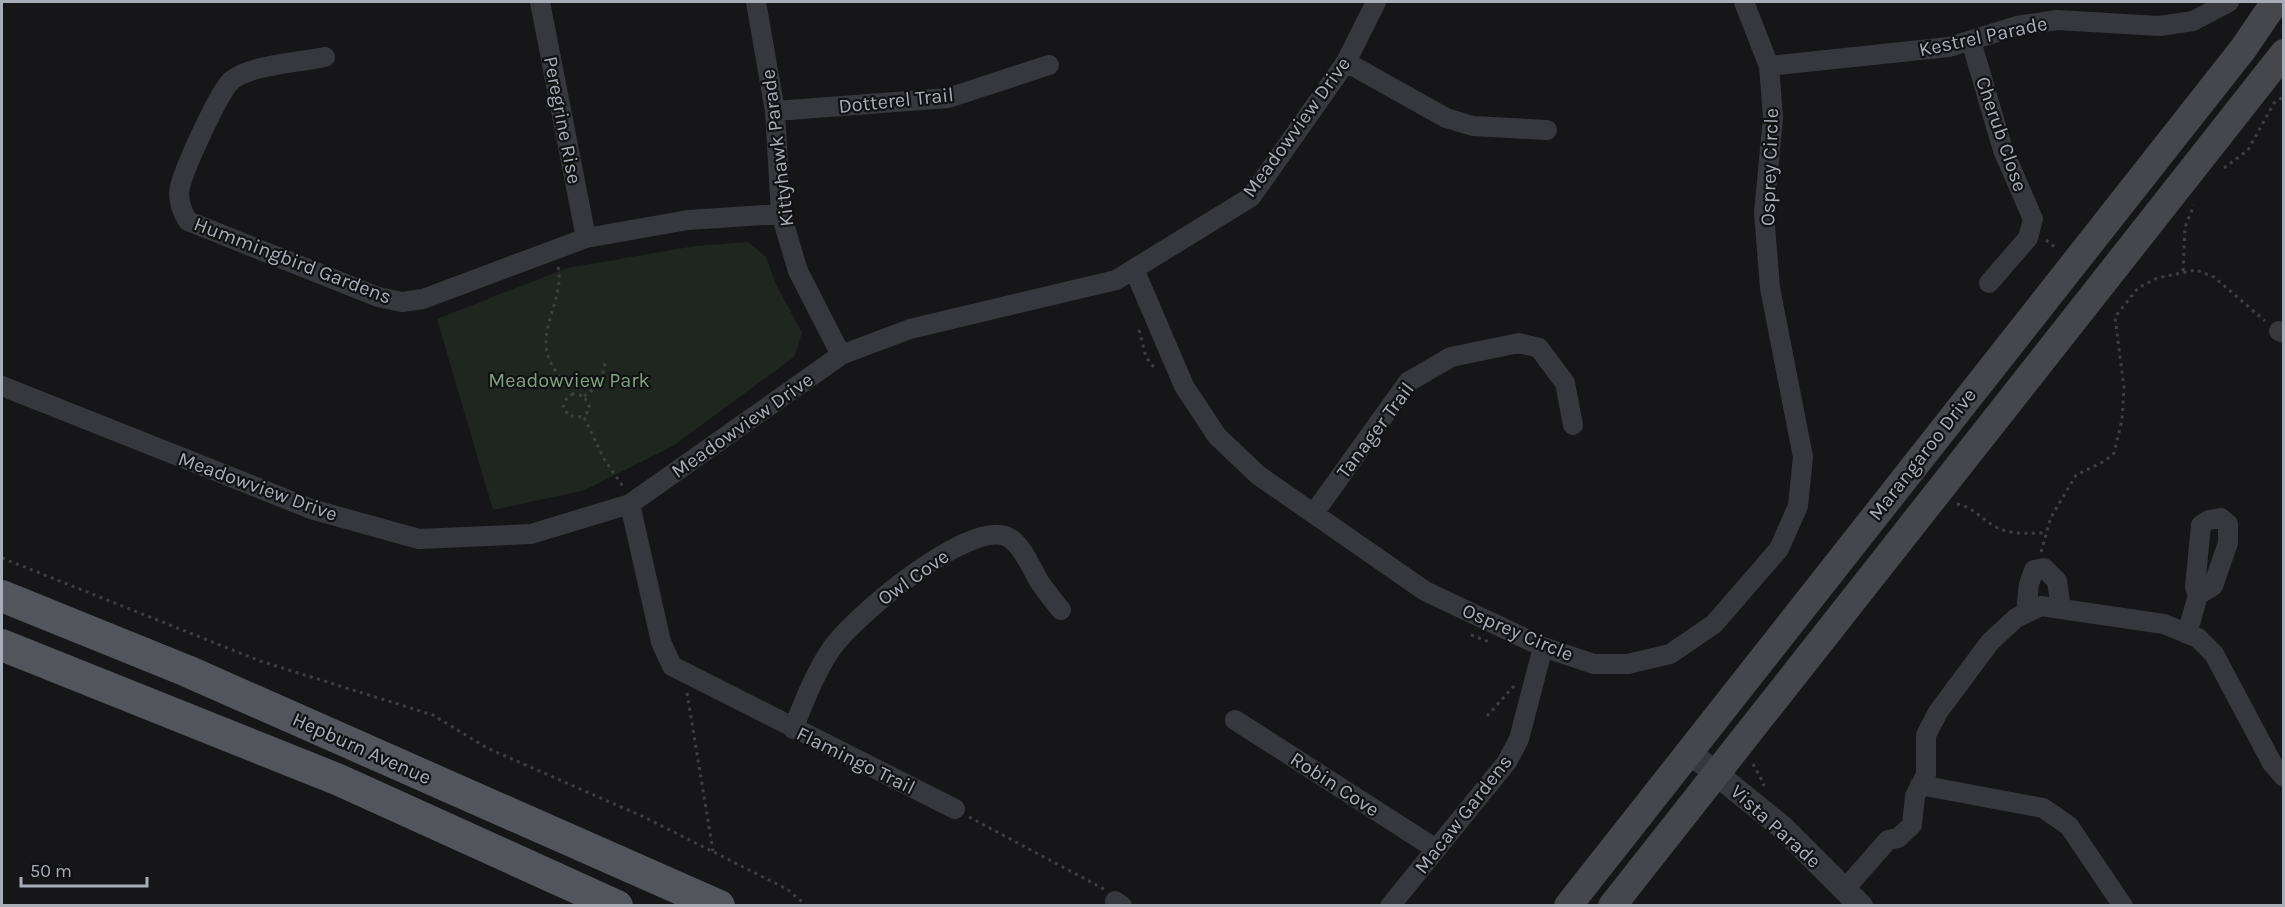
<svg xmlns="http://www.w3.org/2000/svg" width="2285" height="907" viewBox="0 0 2285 907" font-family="Karla,sans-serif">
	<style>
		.green { fill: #1e261f }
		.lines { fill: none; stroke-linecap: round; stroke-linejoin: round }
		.path { stroke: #3d3f44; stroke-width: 3; stroke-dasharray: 3 4.5; stroke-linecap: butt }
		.minor { stroke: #37383d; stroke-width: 20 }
		.tertiary { stroke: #37383d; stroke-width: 24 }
		.secondary { stroke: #45474d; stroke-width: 28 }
		.primary { stroke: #53555c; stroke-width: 32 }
		.labels { text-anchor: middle; stroke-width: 4.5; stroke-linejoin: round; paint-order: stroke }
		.street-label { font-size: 20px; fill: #a8adb8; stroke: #111113 }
		.park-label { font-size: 20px; fill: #7fa381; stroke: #111113 }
	</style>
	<rect width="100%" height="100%" fill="#161618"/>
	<path class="green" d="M748,242L766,257L775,282L802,333L794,357L673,446L585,490L493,510L437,319L567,268L695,246Z"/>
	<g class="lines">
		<path class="path" d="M2224,168L2248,150L2274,103L2284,96
			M2046,240L2057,249
			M558,267C565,298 537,328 549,359C554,371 565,383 573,394L584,396L590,408L584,417L604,459L624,488
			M2183,271L2185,227L2194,205
			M1139,330L1146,357L1156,370
			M573,394L567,397L563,407L569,416L584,417
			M584,396C598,388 602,379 605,363
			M1957,504C1974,507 1983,521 1998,528C2014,535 2029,533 2045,533
			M2041,552L2051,517L2076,475L2105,461L2114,453L2122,420L2124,388L2115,317L2138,288L2157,278L2196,270L2214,277L2265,321
			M2,558L260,661L433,715L487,748L644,817L787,889L807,906
			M1471,635L1492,643
			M687,693L713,851
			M1487,716L1514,686
			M1753,764L1764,784L1763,786
			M969,817L1104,889"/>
		<path class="minor" d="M540,2L586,238
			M756,2L775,111L781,214L798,271L841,355
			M1971,41L2003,150L2033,219L2028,238L1989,283
			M325,57C301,62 251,65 232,80C219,91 184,169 180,187C177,198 182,212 188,221L378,297L402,302L423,299L586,238L688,220L781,214
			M1346,62L1446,118L1473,126L1547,130
			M1769,66L1949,47L2017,26L2057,20L2159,26L2193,21L2229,2
			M775,111L948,98L1049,65
			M1134,269L1184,386L1217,436L1258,475L1425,591L1543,647L1594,664H1628L1670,654L1714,624L1779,549L1798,506L1803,457L1770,288L1764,213L1773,117L1769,66L1744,2
			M2279,331L2284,333
			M2,386L311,509L419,539L531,534L630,504L841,355L910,329L1116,280L1251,197L1346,62L1376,2
			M630,504L661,642L672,666L955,809
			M1314,513L1408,382L1451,357L1519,343L1539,348L1565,383L1573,425
			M2026,613L2029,584L2034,570L2044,568L2057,581L2061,609
			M2187,634L2198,595L2195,587L2201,525L2209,520L2221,518L2228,524V543L2213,586L2198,595
			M1235,720L1436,849
			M793,729C804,702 814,675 830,651C849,620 976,512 1011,539C1025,549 1032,571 1041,584C1047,593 1054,601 1061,610
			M1920,785L2043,808L2069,826L2123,906
			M1845,889L1888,840L1898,838L1912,825L1915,796L1926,775V735L1938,712L1990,642L2016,618L2041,606L2164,624L2198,638L2214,654L2272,763L2284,777
			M1115,901L1122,906
			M1390,906L1507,762L1519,739L1543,647"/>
		<path class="tertiary" d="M1688,751L1782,827L1861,906"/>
		<path class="secondary" d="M1568,906L2243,49L2275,2
			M1612,906L2284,53"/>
		<path class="primary" d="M2,596L187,671L719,906
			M2,645L339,780L617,906"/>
	</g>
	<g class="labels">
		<g class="street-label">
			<text transform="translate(1983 36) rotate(-12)" y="7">Kestrel Parade</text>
			<text transform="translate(896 100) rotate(-6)" y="7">Dotterel Trail</text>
			<text transform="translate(563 120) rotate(79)" y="7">Peregrine Rise</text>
			<text transform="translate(1296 127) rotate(-54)" y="7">Meadowview Drive</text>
			<text transform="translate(2002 134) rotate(71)" y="7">Cherub Close</text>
			<text transform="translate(777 148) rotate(-97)" y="7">Kittyhawk Parade</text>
			<text transform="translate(1769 167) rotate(-88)" y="7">Osprey Circle</text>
			<text transform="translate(293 260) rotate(21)" y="7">Hummingbird Gardens</text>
			<text transform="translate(742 425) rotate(-35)" y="7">Meadowview Drive</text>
			<text transform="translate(1375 430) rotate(-53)" y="7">Tanager Trail</text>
			<text transform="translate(1922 454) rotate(-52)" y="7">Marangaroo Drive</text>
			<text transform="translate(258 486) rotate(20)" y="7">Meadowview Drive</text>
			<text transform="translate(913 577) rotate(-35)" y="7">Owl Cove</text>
			<text transform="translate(1518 632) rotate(23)" y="7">Osprey Circle</text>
			<text transform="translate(362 748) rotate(24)" y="7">Hepburn Avenue</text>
			<text transform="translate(856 760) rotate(26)" y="7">Flamingo Trail</text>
			<text transform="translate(1335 784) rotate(33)" y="7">Robin Cove</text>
			<text transform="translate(1463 814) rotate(-52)" y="7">Macaw Gardens</text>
			<text transform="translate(1776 826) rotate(42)" y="7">Vista Parade</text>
		</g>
		<g class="park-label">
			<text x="569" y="387">Meadowview Park</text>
		</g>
	</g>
	<rect width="2285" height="907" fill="none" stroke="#a8adb8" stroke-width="6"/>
	<path d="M21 877v9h126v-9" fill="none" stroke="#a8adb8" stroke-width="3"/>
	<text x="30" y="877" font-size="18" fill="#a8adb8" stroke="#111113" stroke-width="4.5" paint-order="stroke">50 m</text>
</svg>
